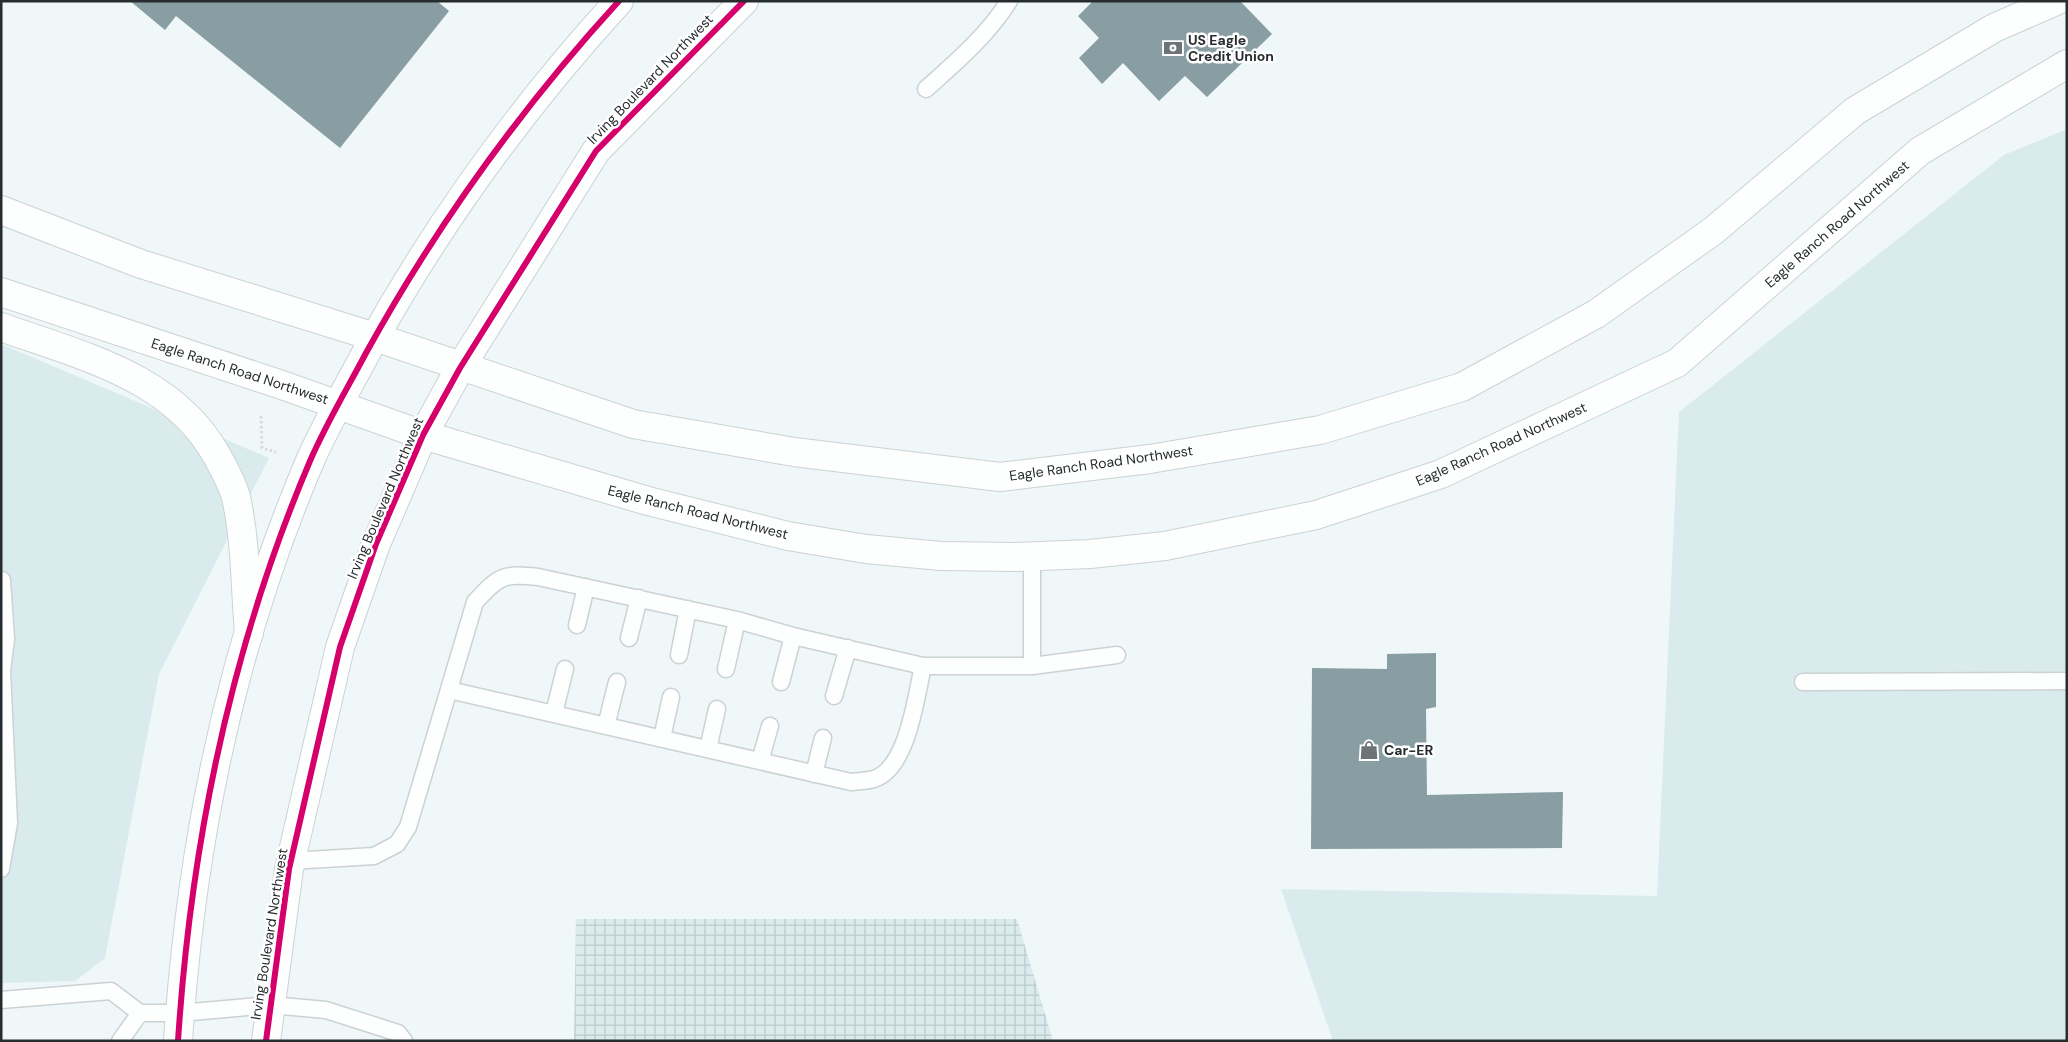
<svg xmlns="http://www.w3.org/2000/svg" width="2068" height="1042" viewBox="0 0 2068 1042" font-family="'DM Sans',sans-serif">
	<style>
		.built { fill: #daebee }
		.industrial { fill: url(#industrial-grid) }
		.building { fill: #899ea2 }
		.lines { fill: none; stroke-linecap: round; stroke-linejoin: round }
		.service-casing { stroke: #ccd2d3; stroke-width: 19 }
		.tertiary-casing { stroke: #ccd2d3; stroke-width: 30 }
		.secondary-casing { stroke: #ccd2d3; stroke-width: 30 }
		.path { stroke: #d9dbdb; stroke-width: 3; stroke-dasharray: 2.5 2.5; stroke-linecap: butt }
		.service { stroke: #fdfefe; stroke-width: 16 }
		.tertiary { stroke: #fdfefe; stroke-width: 28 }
		.secondary { stroke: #fdfefe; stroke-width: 28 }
		.cycleway-casing { stroke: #fff; stroke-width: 9 }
		.cycleway { stroke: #d6006c; stroke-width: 6 }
		.labels { text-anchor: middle; stroke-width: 5; stroke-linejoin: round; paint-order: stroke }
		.poi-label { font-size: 14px; font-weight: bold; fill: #272d2e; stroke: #fff; text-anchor: start }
		.street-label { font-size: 14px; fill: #272d2e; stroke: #fff }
	</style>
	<defs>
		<pattern id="industrial-grid" width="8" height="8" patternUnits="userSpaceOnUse" patternTransform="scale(1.25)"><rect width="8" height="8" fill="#daebee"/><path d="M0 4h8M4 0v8" fill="none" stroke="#bbcacc"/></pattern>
	</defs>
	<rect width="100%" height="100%" fill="#eff7f9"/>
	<path class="built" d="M2067,129V1041H1333L1281,889L1657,896L1679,412L2004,155Z
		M1,344L269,458L159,674L105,958L75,981L1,983Z"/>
	<path class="industrial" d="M576,919H1017L1053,1041H574Z"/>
	<path class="building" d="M130,1H437L449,11L340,148L176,16L165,30Z
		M1093,1H1240L1272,34L1207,97L1185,76L1159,101L1123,63L1102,84L1079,58L1099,38L1078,16Z
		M1436,653V707L1426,709L1427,795L1563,792L1562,848L1311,849L1312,668L1387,669V654Z"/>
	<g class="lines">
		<g class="service-casing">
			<path id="service" d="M926,89C956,62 987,36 1009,1
				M577,625L586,587
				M629,638L639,598
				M679,655L688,609
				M1032,666L1117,655
				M726,669L737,620
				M781,682L793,636
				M1803,682L2067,681
				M449,690L851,782C858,781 867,781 874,779C908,768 916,696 923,666
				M834,696L848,648
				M554,713L565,669
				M606,726L617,682
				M662,738L671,697
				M708,749L717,709
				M760,761L770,726
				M814,774L823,738
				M291,861L374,856L397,844L408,827L475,602C499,576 503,573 538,577L737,620L793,636L923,666H1032V556
				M1,869L9,823L2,671L6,639L2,580
				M1,1000L111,991L140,1013H180L271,1005L326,1010L398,1033L404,1041
				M120,1041L140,1013"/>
		</g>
		<g class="tertiary-casing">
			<path id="tertiary" d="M178,1041C191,843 232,644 310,461C326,424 347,389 366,353C436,226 521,108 619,1
				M266,1041L289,869L340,647L376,544L423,435L460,368L596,151L744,1"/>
		</g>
		<g class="secondary-casing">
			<path id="secondary" d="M1,210L141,264L375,337L633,424L794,452L1000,477L1150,459L1320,430L1462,387L1596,314L1713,231L1855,111L1994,28L2056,1
				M1,292L279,384L423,435L648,501L788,536L866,549L941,556L1015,557L1090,554L1165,546L1316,515L1441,474L1677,363L1920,151L2067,64
				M1,327C81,356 173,376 217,456C224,469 232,483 236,497C246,542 245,588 249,633"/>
		</g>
		<path class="path" d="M261,416L262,448L276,452"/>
		<use href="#service" class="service"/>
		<use href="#tertiary" class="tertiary"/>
		<use href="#secondary" class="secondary"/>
		<g class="cycleway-casing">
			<path id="cycleway" d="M178,1041C191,843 232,644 310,461C326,424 347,389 366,353C436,226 521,108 619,1
				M266,1041L289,869L340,647L376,544L423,435L460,368L596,151L744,1"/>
		</g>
		<use href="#cycleway" class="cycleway"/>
	</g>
	<defs>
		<g id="bank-bare" transform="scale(1.5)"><path d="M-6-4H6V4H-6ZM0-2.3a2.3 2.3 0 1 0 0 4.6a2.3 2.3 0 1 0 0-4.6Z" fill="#6d7475" stroke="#fff" stroke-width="2.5" paint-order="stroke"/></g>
		<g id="shop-bare" transform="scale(1.5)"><path d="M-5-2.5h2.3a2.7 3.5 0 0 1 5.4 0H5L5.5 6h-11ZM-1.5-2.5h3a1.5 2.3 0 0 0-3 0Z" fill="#6d7475" stroke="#fff" stroke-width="2.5" paint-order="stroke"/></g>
	</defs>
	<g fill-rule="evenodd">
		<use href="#bank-bare" x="1173" y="48"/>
		<use href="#shop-bare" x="1369" y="750"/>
	</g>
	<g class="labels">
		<g class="poi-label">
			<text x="1188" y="45">US Eagle<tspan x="1188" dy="16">Credit Union</tspan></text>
			<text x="1384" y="755">Car-ER</text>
		</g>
		<g class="street-label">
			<text transform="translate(650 79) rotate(-46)" y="5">Irving Boulevard Northwest</text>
			<text transform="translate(1837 224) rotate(-41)" y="5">Eagle Ranch Road Northwest</text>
			<text transform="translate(240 371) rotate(18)" y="5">Eagle Ranch Road Northwest</text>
			<text transform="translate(1501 444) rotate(-24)" y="5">Eagle Ranch Road Northwest</text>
			<text transform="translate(1101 463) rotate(-8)" y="5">Eagle Ranch Road Northwest</text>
			<text transform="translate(385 498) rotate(-67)" y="5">Irving Boulevard Northwest</text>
			<text transform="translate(698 512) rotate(14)" y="5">Eagle Ranch Road Northwest</text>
			<text transform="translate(269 934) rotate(-81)" y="5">Irving Boulevard Northwest</text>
		</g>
	</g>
	<rect width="2068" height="1042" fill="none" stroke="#272d2e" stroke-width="5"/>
</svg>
